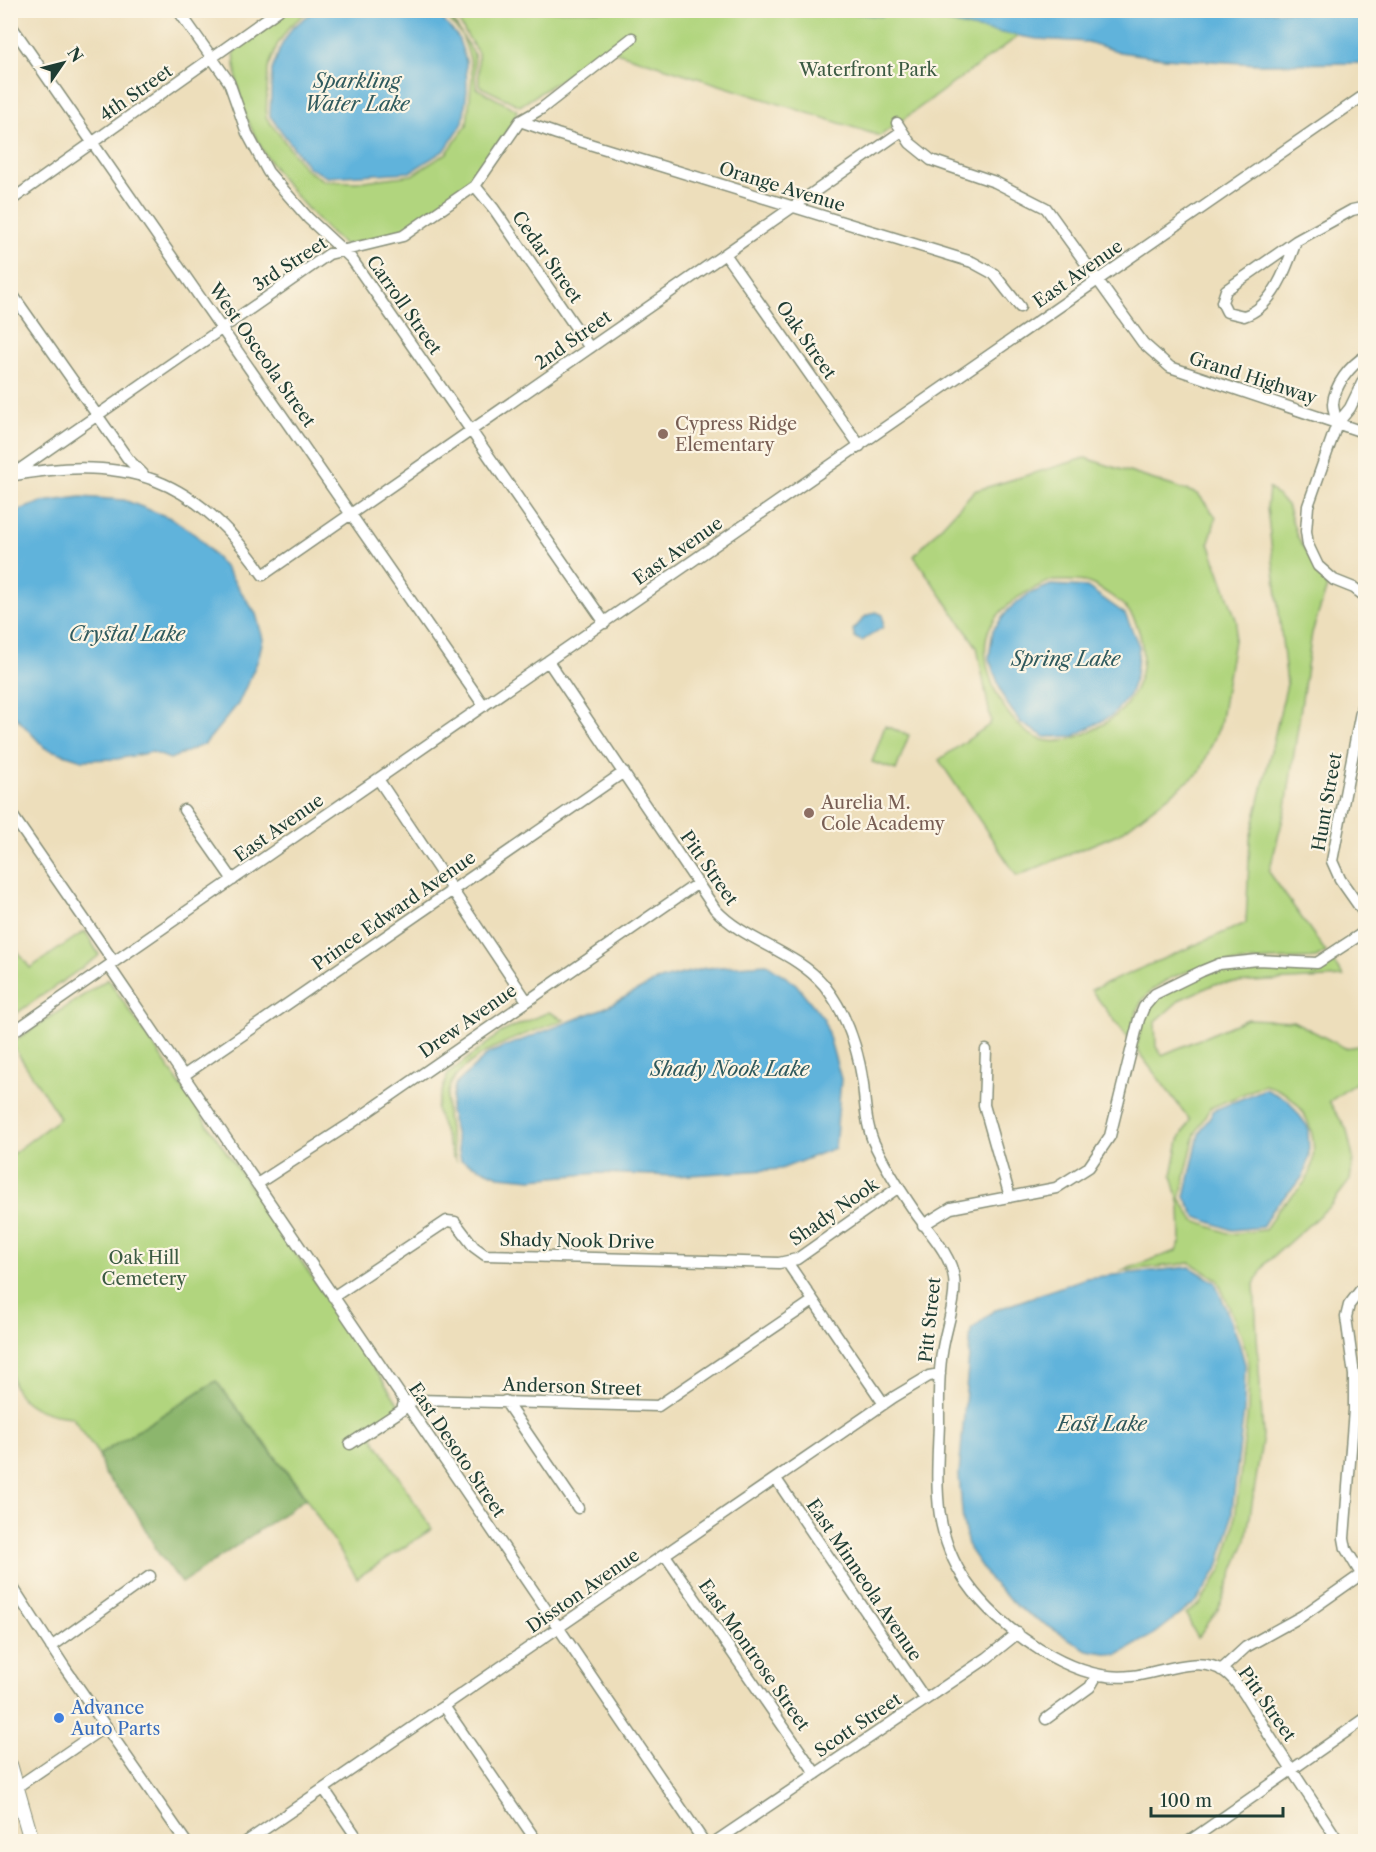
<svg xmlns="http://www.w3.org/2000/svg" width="1376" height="1852" viewBox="0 0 1376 1852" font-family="'Libre Caslon Text',serif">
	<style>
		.green { fill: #b1d57e; stroke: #688959; stroke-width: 1.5; fill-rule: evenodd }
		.forest { fill: #8cb66d; stroke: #567a50; stroke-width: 1.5 }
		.water { fill: #60b3db; stroke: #407888; stroke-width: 1.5 }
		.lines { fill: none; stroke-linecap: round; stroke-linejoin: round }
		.minor-casing { stroke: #868e78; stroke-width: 13 }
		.highway-casing { stroke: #868e78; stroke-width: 17 }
		.minor { stroke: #fff; stroke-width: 10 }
		.highway { stroke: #fff; stroke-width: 15 }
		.education-dot { fill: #8d6e63; stroke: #fcf5e5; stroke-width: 2 }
		.shop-dot { fill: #3f7fe0; stroke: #fcf5e5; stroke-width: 2 }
		.labels { text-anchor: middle; stroke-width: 4.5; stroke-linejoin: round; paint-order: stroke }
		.park-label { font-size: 18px; fill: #3c5b43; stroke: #fcf5e5 }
		.street-label { font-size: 18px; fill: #1f3d34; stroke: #fcf5e5 }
		.education-label { font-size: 18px; fill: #785e54; stroke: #fcf5e5; text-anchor: start }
		.shop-label { font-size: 18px; fill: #366cbe; stroke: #fcf5e5; text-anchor: start }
		.water-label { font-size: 20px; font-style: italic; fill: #2f5a5e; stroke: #fcf5e5 }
	</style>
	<rect width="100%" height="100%" fill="#fcf5e5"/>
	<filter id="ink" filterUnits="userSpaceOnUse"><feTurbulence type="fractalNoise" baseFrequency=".0167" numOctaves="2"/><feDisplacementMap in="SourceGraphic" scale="12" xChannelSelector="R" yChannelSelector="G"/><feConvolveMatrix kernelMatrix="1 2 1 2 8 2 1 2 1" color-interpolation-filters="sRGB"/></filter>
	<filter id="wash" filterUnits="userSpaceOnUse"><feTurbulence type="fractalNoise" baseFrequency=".008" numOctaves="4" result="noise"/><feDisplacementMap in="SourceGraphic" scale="24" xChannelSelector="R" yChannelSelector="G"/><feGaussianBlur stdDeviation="1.35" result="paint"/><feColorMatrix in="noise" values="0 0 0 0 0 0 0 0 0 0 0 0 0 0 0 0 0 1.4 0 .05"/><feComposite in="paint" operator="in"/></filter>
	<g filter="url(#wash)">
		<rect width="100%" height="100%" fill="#eddebb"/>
		<path class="green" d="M930,10L1020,35L880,136L607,49L520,106L479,86L478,53L452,11Z
			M287,11H308L289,27L277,45L268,69L266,117L306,170L325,181L356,182L412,175L447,153L467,125L472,77L470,59L462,35L441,11H447L474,54L476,88L517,110L514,120L475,181L401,232L345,245L337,239C295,198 252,151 239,92C236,79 235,64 234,51Z
			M1085,458L1198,494L1216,517L1209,543L1237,622L1220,725L1200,772L1120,833L1017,876L939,760L989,725L991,721L977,647L914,556L974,491ZM1050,581C1062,581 1081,579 1091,584C1102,589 1120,601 1128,610C1143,628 1146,659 1139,680C1129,706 1119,716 1095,729C1080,737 1061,745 1043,740C1006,731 973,661 990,627C1003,603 1027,591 1050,581Z
			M1269,488L1287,505L1297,536L1327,587L1312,633L1286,807L1269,872L1326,952L1316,958C1265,962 1183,956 1146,996C1136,1007 1133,1025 1129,1039L1091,990L1246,923L1250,839L1287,684L1267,508Z
			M885,726L909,735L896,770L872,762Z
			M85,931L99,955L96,958L11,1017V942L30,968Z
			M1331,959L1344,977L1215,984L1181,999L1155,1022L1156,1047L1162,1055L1247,1019L1293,1021L1345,1048L1365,1045V1076L1329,1102L1347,1130L1353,1158L1350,1180L1331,1205L1266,1263L1254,1284L1263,1436L1246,1540L1218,1610L1197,1638L1186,1614L1200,1604L1221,1571L1234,1527L1248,1410L1249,1363L1242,1337L1217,1279L1191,1263L1120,1271L1176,1251L1181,1241L1180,1206L1172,1175L1179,1140L1190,1120L1136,1049C1140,1036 1141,1020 1148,1009C1166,981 1227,965 1258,964C1275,964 1292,968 1309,969L1317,968ZM1264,1085C1305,1093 1324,1141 1308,1177C1302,1189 1286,1200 1277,1211C1272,1217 1269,1225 1264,1230L1231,1234L1194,1221L1180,1198L1195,1134L1210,1108Z
			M108,979L405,1413L372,1436L432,1529L357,1578L297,1484L216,1381L99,1455L72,1417C24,1413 0,1390 16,1341L10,1333L11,1155L60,1118L11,1043Z
			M549,1012L564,1020C527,1034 475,1048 452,1082C440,1101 451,1140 456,1160L453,1157L436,1109L448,1074L502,1032Z"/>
		<path class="forest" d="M216,1381L306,1498L182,1583L159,1554L134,1509L104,1473L99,1455Z"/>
		<path class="water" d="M314,11H435L458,37L466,61L467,90L463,123L445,150L410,172L327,177L308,167L270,116L272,70L281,46L292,28Z
			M825,11H885L882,16Z
			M898,11H1365V63L1258,64L1164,58L1120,52L1088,42L1037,39L972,28Z
			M81,497L124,500L173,519L198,537L226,569L256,614L263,639L258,660L238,704L205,744L170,759L152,752L117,759L82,760L45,748L11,712V513L42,502Z
			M1051,585L1087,587L1125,614L1139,646L1136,675L1129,695L1113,715L1074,736L1045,737L1021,723L1005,701L989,659L993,630L1009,609L1029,594Z
			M876,612L883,615V627L862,641L855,638L853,630L866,616Z
			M767,964L796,984L824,1019L841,1079L835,1148L781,1169L675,1176L599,1173L532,1179L499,1176L461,1160L450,1110L455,1085L489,1053L604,1008L656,981L705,968Z
			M1265,1089L1288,1100L1308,1127L1309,1157L1303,1177L1272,1210L1262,1227L1232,1230L1196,1217L1185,1197L1199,1134L1214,1110Z
			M1190,1267L1215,1282L1238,1339L1245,1364L1244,1410L1230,1527L1217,1570L1197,1601L1156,1633L1118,1655L1087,1650L1017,1607L991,1581L969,1549L963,1523L959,1475L971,1330L993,1311L1086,1278Z"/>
	</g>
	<g filter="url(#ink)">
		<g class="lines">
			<g class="minor-casing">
				<path id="minor" d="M178,10L229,82L247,133L268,172L308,218L351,258L605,623
					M10,24L484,706
					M520,121L557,134L972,262L994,274L1020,307
					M897,123L910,143L931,160L995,182L1046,208L1143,343L1170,367L1366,433
					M475,186L494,209L590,348
					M10,201L279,10
					M1296,241C1287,267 1273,307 1244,316L1227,312L1222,302L1226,290Z
					M1296,241L1352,210L1366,207
					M725,254L860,446
					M10,291L128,459L143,474
					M1366,375L1350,408L1337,424L1308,506L1306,531L1308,545L1318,566L1334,580L1354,588L1366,597
					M1337,424C1336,418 1333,410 1333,404C1334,386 1350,365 1366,356
					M13,474L329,254L403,236L475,186L520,121L541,109L632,38
					M10,476C124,453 197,477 263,575L902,131
					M548,661L715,909C745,942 794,950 824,985C847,1014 858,1048 863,1084C865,1103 866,1123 873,1141C884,1165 900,1190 915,1212C928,1231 951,1254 954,1278C957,1301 945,1330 942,1353C938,1376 939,1400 939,1423C937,1483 931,1531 967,1583C998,1628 1074,1684 1132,1676C1160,1673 1199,1654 1225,1672C1242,1684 1258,1718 1269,1735C1292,1771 1316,1806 1339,1842
					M1366,686L1332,861L1340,879L1366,916
					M378,779L527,1001
					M184,810L233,880
					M10,812L114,962
					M109,966L704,1842
					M10,1034L1366,94
					M986,1050L984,1105L1010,1197
					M183,1076L624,772
					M257,1184L353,1122L698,883
					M923,1225L951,1208L1056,1188L1089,1167L1110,1136L1139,1019L1144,1007L1155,994L1202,971L1219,964L1258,960L1317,963L1366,931
					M787,1262L884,1404
					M333,1297L447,1221L455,1222L474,1247L485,1255L779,1263L797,1259L899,1187
					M505,1401L578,1508
					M350,1444L402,1410L404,1402L417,1400L658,1406L813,1301
					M776,1479L925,1699
					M665,1555L816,1774
					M1361,1574L1346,1549L1344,1538L1354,1410V1375L1346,1317L1349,1305L1366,1283
					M10,1583L65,1668L186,1842
					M51,1647L150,1576
					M1221,1670L1246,1647L1302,1616L1366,1571
					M444,1706L537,1842
					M1046,1719L1090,1687L1097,1675
					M324,1789L360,1842
					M11,1791L106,1726
					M246,1842L894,1397L929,1376L940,1374
					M715,1842L987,1658L1018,1633
					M1188,1842L1366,1718"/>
			</g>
			<g class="highway-casing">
				<path id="highway" d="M10,1766L32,1842"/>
			</g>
			<use href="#minor" class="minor"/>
			<use href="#highway" class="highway"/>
		</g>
	</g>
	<g class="education-dot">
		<circle cx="663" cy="434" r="6"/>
		<circle cx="809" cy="813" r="6"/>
	</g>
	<circle class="shop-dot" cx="59" cy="1718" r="6"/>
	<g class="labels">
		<g class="park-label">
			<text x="868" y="76">Waterfront Park</text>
			<text x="144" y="1264">Oak Hill<tspan x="144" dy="21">Cemetery</tspan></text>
		</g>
		<g class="street-label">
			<text transform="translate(136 93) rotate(-35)" y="6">4th Street</text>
			<text transform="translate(782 187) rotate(17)" y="6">Orange Avenue</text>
			<text transform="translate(547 257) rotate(55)" y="6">Cedar Street</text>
			<text transform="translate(290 264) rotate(-33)" y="6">3rd Street</text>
			<text transform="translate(1078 274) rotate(-35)" y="6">East Avenue</text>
			<text transform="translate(404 305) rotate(55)" y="6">Carroll Street</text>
			<text transform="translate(573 340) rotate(-35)" y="6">2nd Street</text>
			<text transform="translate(806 340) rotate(55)" y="6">Oak Street</text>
			<text transform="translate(262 355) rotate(55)" y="6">West Osceola Street</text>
			<text transform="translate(1253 378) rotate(18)" y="6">Grand Highway</text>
			<text transform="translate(678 551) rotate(-35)" y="6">East Avenue</text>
			<text transform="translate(1327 802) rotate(-80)" y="6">Hunt Street</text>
			<text transform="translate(279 828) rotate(-35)" y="6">East Avenue</text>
			<text transform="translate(709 868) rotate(55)" y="6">Pitt Street</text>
			<text transform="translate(394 911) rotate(-35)" y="6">Prince Edward Avenue</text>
			<text transform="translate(468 1021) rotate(-35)" y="6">Drew Avenue</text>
			<text transform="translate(834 1212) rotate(-35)" y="6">Shady Nook</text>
			<text transform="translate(577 1241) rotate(1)" y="6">Shady Nook Drive</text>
			<text transform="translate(930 1320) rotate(-84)" y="6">Pitt Street</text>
			<text transform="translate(572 1387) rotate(2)" y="6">Anderson Street</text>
			<text transform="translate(457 1450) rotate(56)" y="6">East Desoto Street</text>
			<text transform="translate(864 1580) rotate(56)" y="6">East Minneola Avenue</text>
			<text transform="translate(583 1591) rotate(-35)" y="6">Disston Avenue</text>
			<text transform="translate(754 1655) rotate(55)" y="6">East Montrose Street</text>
			<text transform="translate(1267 1704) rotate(55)" y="6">Pitt Street</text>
			<text transform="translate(858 1725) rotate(-34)" y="6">Scott Street</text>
		</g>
		<g class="education-label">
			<text x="675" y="430">Cypress Ridge<tspan x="675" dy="21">Elementary</tspan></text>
			<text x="821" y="809">Aurelia M.<tspan x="821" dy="21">Cole Academy</tspan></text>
		</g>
		<g class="shop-label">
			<text x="71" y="1714">Advance<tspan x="71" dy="21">Auto Parts</tspan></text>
		</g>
		<g class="water-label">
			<text x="357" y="88">Sparkling<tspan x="357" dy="23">Water Lake</tspan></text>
			<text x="127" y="641">Crystal Lake</text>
			<text x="1066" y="666">Spring Lake</text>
			<text x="730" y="1076">Shady Nook Lake</text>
			<text x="1102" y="1431">East Lake</text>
		</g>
	</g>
	<rect width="1376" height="1852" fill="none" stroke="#fcf5e5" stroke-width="36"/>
	<g transform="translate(63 63) rotate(55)" stroke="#fcf5e5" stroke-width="4.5" paint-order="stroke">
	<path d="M0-4.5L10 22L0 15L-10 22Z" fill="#1f3d34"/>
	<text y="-9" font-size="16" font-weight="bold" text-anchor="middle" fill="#1f3d34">N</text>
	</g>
	<path d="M1151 1807v9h132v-9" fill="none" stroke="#1f3d34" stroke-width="3"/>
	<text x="1160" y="1807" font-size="18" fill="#1f3d34" stroke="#fcf5e5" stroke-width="4.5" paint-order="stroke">100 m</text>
</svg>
